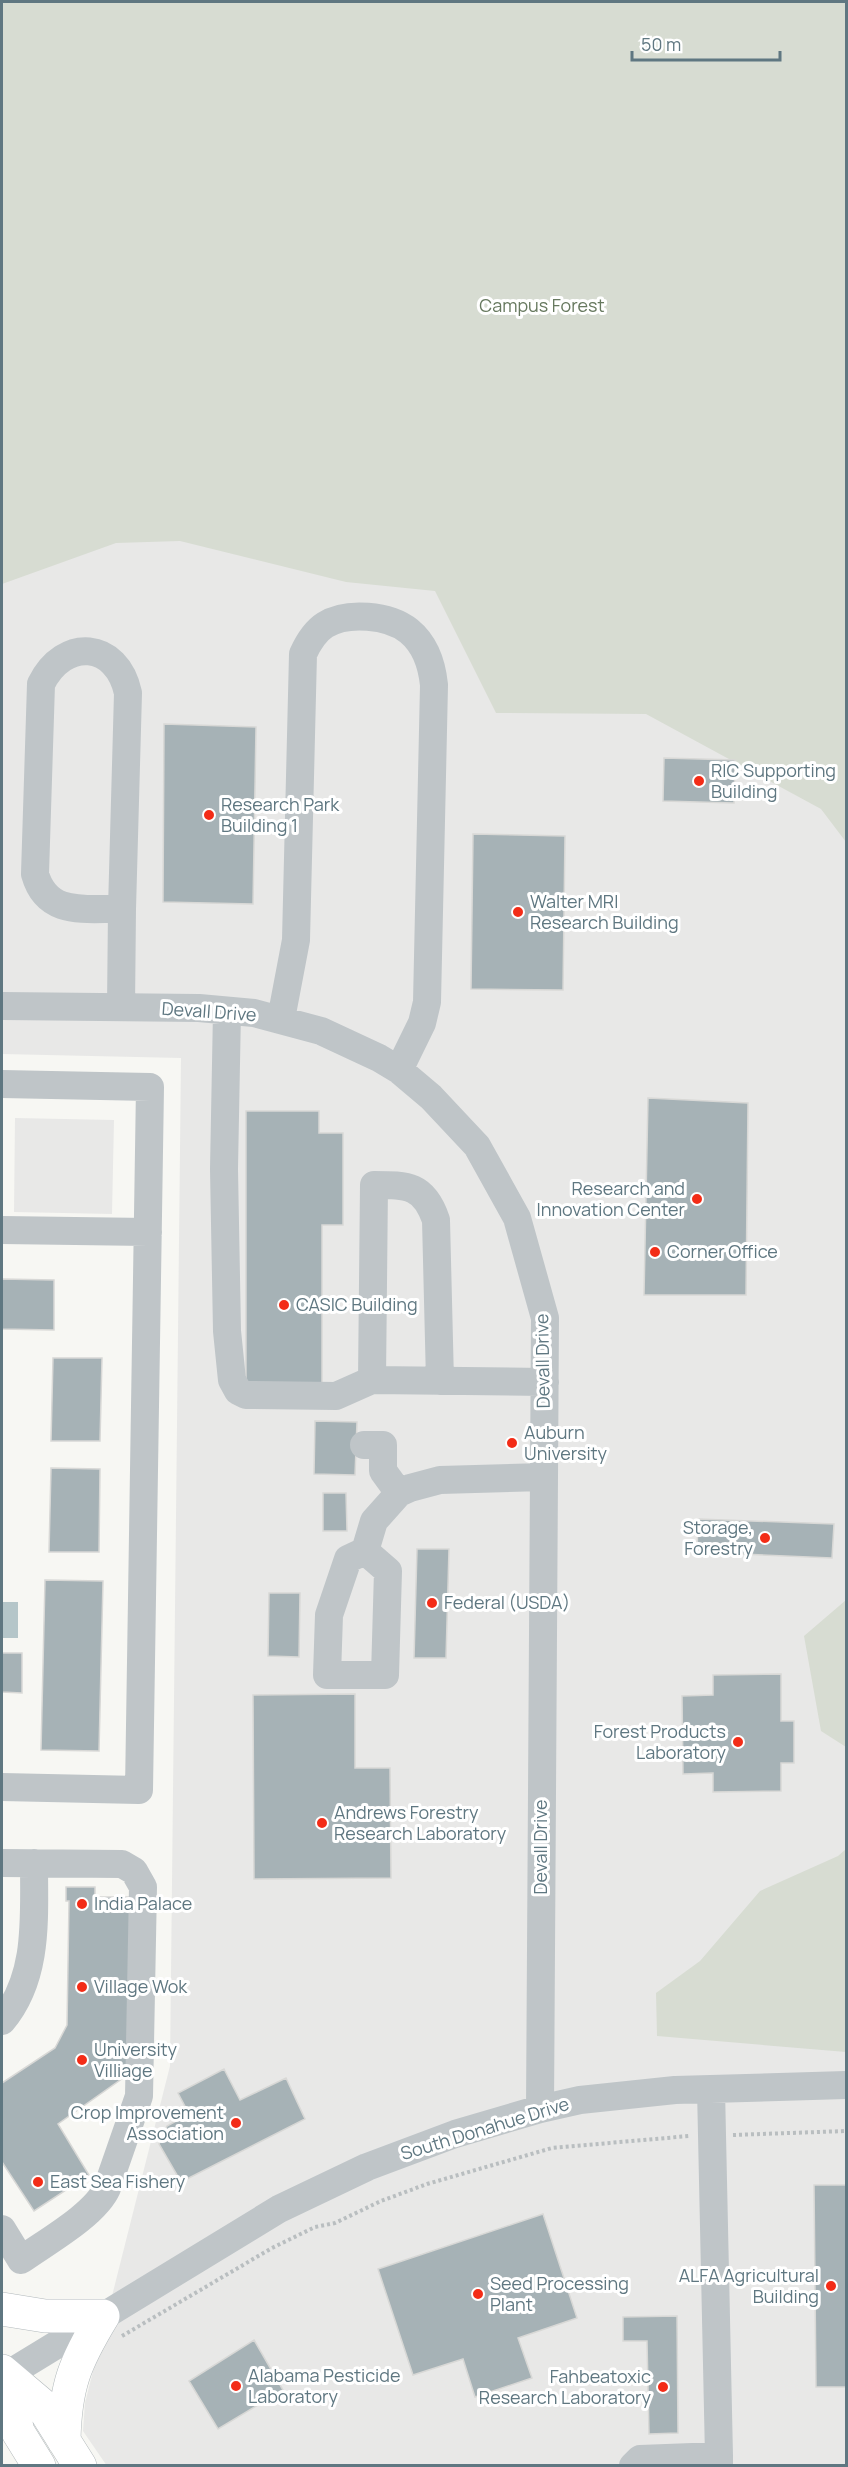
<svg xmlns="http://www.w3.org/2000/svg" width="848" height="2467" viewBox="0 0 848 2467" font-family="Manrope,sans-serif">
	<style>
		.built { fill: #e8e8e7 }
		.green { fill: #d7dcd2 }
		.water { fill: #b5c6c9 }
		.building { fill: #a6b2b6; stroke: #d8d8d6; stroke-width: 1.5 }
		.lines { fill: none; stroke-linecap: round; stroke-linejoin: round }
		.major-casing { stroke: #b2b9bc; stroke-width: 34 }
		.path { stroke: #b9bec0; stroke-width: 4; stroke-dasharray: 3 3; stroke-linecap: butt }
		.minor { stroke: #bfc5c8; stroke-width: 28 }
		.major { stroke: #fff; stroke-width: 33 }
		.poi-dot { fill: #f32c17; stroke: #fff; stroke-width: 2 }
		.labels { text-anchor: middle; stroke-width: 6; stroke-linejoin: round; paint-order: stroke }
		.park-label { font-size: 18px; fill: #67795f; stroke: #fff }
		.poi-label { font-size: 18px; fill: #5f7781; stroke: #fff; text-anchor: start }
		.street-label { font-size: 18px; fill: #5f7781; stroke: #fff }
	</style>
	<rect width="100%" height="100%" fill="#f7f7f3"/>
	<path class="built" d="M2,2H846V2465L107,2466L83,2431L85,2403L170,2066L181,1058L2,1054Z
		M15,1118L114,1120L112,1214L14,1212Z"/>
	<path class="green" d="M2,2H846V842L821,809L646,714L496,713L435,591L346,582L180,541L116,543L2,584Z
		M846,1600V1747L821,1731L804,1636Z
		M846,1849V2052L657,2036L656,1993L700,1961L760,1891L838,1856Z"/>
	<path class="water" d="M2,1602H18V1638H2Z"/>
	<path class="building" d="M164,724L256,727L253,904L163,902Z
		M664,758L735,760L734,803L663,801Z
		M473,834L565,836L563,990L471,989Z
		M648,1098L748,1103L746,1295H644Z
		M246,1111H319V1133H343V1225H322V1384H246Z
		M2,1279L54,1280V1330L2,1329Z
		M53,1358H102L100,1441H51Z
		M315,1421L357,1422L355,1475L314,1474Z
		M51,1468L100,1469L99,1552H49Z
		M323,1493H346L347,1531H323Z
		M698,1519L834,1524L832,1558L697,1552Z
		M417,1549H449L446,1658H414Z
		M45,1580L103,1581L99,1751L41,1750Z
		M269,1593H300L299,1657L268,1656Z
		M2,1653H22V1693L2,1692Z
		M781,1674V1721H794V1763H781V1791L713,1792V1773L683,1774L682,1696L713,1695V1675Z
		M355,1694V1768H390L391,1878L254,1879L253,1695Z
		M66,1887H95V1897H132L130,2073L58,2124L89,2175L34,2211L2,2162V2083L55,2048L67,2025L69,1901H66Z
		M224,2069L240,2100L286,2078L305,2119L181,2182L159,2144L167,2126L189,2114L178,2093Z
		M814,2185H846V2387H816Z
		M543,2214L577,2318L518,2338L532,2378L475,2397L463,2359L413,2375L378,2269Z
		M677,2316L678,2433L649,2434L647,2341H623V2317Z
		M254,2340L283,2390L218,2429L189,2381Z"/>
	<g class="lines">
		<g class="major-casing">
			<path id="major" d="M2,2309L45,2316H103
				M2,2371L41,2404L80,2466
				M5,2376L18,2432L39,2466
				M64,2441C65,2386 75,2362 103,2316"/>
		</g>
		<path class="path" d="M733,2135L846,2131
			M122,2336L272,2248L315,2227L335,2223L381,2201L427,2184L552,2148L689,2136"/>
		<path class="minor" d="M2,1006L199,1008L254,1013L321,1031L379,1058L399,1070L431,1097L477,1146L517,1218L545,1318L540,2109
			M121,1007L122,909C86,908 47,917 35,874L41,684C64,637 117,641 128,693L122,909
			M227,1011L224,1169L227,1331L232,1380L238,1391L246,1395L336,1396L372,1380L545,1382
			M281,1019L296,940L303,654C308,643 314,632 325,625C347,611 389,615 409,631C426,645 432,665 434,685L427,1002L422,1023L399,1070
			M2,1084L150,1087L139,1790L2,1787
			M2,1230L148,1232
			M372,1380L374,1185C408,1185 424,1185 436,1220L440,1381
			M364,1445H383V1471L399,1493
			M365,1551L388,1571L385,1675H327L329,1615L348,1559L365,1551L374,1521L399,1493L410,1488L440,1480L544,1477
			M2,1863L122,1864L134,1871L143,1887L139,2096L107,2188C95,2215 46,2242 21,2260L2,2229
			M2,2021C39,1977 34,1918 34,1863
			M711,2089L719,2456
			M2,2378L279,2209L367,2167L455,2134L540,2109L580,2100L675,2090L846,2085
			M633,2466L640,2459L719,2456V2466"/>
		<use href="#major" class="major"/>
	</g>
	<g class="poi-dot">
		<circle cx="699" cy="781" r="6"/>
		<circle cx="209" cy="815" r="6"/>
		<circle cx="518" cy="912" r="6"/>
		<circle cx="697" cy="1199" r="6"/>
		<circle cx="655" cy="1252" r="6"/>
		<circle cx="284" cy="1305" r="6"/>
		<circle cx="512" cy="1443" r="6"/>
		<circle cx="765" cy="1538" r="6"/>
		<circle cx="432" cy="1603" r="6"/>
		<circle cx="738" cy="1742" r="6"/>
		<circle cx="322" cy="1823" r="6"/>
		<circle cx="82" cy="1904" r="6"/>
		<circle cx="82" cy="1987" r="6"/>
		<circle cx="82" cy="2060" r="6"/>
		<circle cx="236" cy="2123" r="6"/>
		<circle cx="38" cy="2182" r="6"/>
		<circle cx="831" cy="2286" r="6"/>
		<circle cx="478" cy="2294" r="6"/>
		<circle cx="236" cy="2386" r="6"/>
		<circle cx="663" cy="2387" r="6"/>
	</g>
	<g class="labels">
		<g class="park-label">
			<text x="542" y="312">Campus Forest</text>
		</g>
		<g class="poi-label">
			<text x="711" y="777">RIC Supporting<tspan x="711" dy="21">Building</tspan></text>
			<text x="221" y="811">Research Park<tspan x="221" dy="21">Building 1</tspan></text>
			<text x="530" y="908">Walter MRI<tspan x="530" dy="21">Research Building</tspan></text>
			<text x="685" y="1195" text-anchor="end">Research and<tspan x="685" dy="21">Innovation Center</tspan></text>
			<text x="667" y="1258">Corner Office</text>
			<text x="296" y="1311">CASIC Building</text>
			<text x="524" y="1439">Auburn<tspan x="524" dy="21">University</tspan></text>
			<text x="753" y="1534" text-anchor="end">Storage,<tspan x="753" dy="21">Forestry</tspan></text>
			<text x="444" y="1609">Federal (USDA)</text>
			<text x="726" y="1738" text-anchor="end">Forest Products<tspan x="726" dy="21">Laboratory</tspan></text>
			<text x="334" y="1819">Andrews Forestry<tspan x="334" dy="21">Research Laboratory</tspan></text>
			<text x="94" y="1910">India Palace</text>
			<text x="94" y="1993">Village Wok</text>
			<text x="94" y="2056">University<tspan x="94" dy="21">Villiage</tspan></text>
			<text x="224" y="2119" text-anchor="end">Crop Improvement<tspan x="224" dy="21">Association</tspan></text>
			<text x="50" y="2188">East Sea Fishery</text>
			<text x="819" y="2282" text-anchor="end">ALFA Agricultural<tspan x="819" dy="21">Building</tspan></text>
			<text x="490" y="2290">Seed Processing<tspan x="490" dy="21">Plant</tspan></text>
			<text x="248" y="2382">Alabama Pesticide<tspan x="248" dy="21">Laboratory</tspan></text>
			<text x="651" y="2383" text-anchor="end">Fahbeatoxic<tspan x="651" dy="21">Research Laboratory</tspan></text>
		</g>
		<g class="street-label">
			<text transform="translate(209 1012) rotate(4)" y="6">Devall Drive</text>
			<text transform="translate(543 1361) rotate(-91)" y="6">Devall Drive</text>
			<text transform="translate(541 1847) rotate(-90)" y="6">Devall Drive</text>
			<text transform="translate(485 2129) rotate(-17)" y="6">South Donahue Drive</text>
		</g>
	</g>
	<rect width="848" height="2467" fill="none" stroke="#5f7781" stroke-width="6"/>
	<path d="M632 51v9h148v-9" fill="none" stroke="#5f7781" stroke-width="3"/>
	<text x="641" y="51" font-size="18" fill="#5f7781" stroke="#ffffff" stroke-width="4.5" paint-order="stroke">50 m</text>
</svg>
